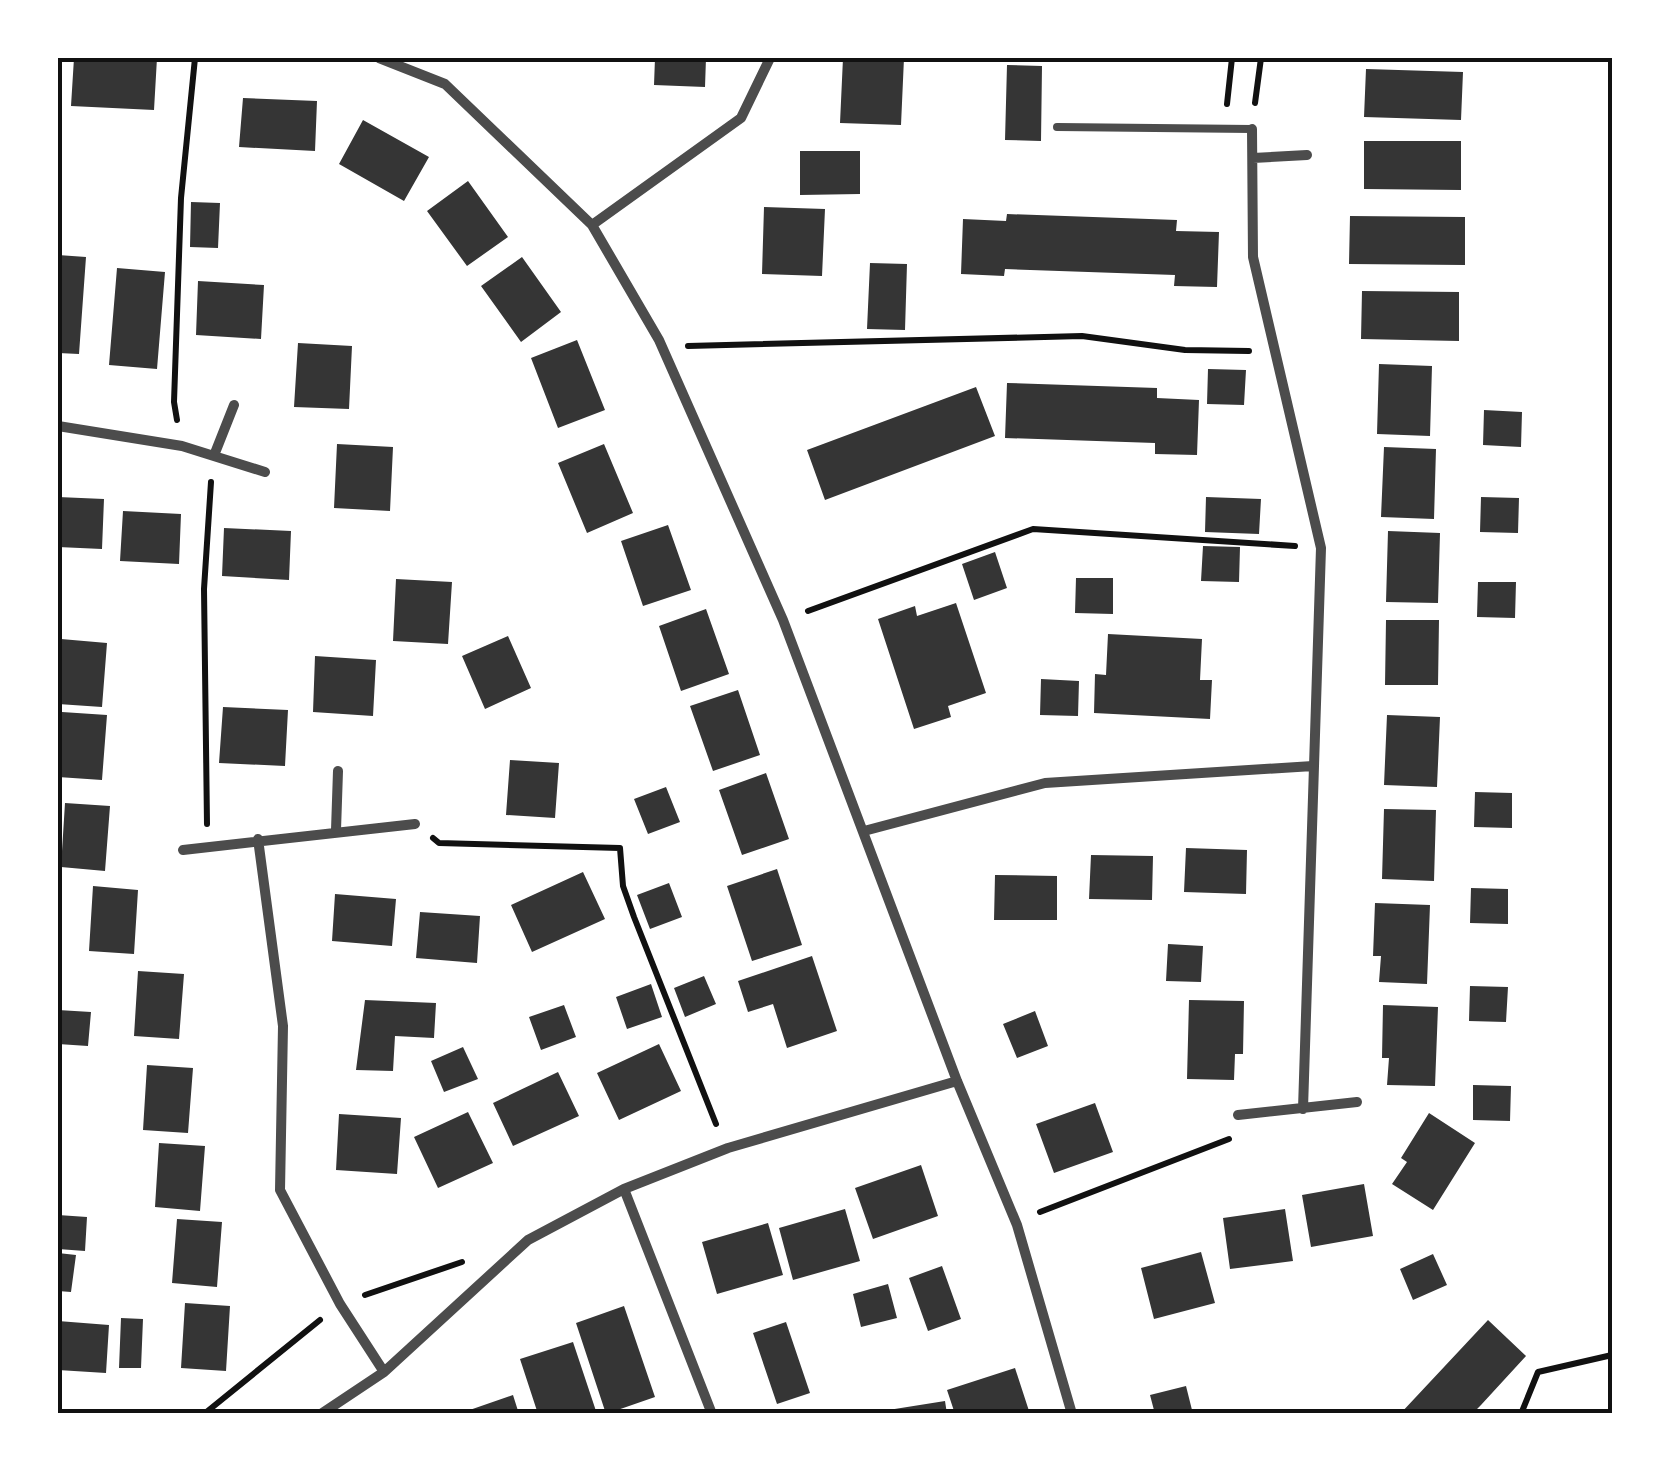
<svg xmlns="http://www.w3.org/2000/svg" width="1670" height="1471" viewBox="0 0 1670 1471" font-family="Inter,sans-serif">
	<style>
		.building { fill: #353535 }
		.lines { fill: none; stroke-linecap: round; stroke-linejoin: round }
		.path { stroke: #111; stroke-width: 6 }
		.service { stroke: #4c4c4c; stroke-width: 8 }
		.minor { stroke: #4c4c4c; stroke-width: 10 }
		.neatline { fill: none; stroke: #111; stroke-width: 4 }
	</style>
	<rect width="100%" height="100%" fill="#fff"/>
	<path class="building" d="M74,58H157L154,110L71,106Z
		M655,58H706L705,87L654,85Z
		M843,58H904L901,125L840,123Z
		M1007,65L1042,66L1041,141L1005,140Z
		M1366,69L1463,72L1461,120L1364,117Z
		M243,98L317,101L315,151L239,147Z
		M363,120L429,157L404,201L339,164Z
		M1364,141H1461V190L1364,189Z
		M800,151H860V194L800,195Z
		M468,181L508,237L467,266L427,211Z
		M191,202L220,203L218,248L190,247Z
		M764,207L825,209L822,276L762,274Z
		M1007,214L1177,220L1176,231L1219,232L1217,287L1174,286L1175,275L1005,269L1004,276L961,274L963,219L1006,221Z
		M1350,216L1465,217V265L1349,264Z
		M58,255L86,257L79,354L58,353Z
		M522,257L561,312L521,342L481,286Z
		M870,263L907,264L905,330L867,329Z
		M117,268L165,272L157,369L109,365Z
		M198,281L264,285L261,339L196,335Z
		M1362,291L1459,292V341L1361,339Z
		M577,340L605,410L558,428L531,358Z
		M298,343L352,346L349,409L294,407Z
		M1379,364L1432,366L1430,436L1377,434Z
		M1208,369L1246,370L1244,405L1207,404Z
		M1007,383L1157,388V398L1199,400L1197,455L1155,454V443L1005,438Z
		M976,387L995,436L825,500L807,450Z
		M1484,410L1522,412L1521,447L1483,445Z
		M337,444L393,447L390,511L334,508Z
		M604,444L633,513L587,533L558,463Z
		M1384,447L1436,449L1434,519L1381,517Z
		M58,497L104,499L102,549L58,547Z
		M1206,497L1261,499L1259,534L1205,532Z
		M1481,497L1519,498L1518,533L1480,532Z
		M123,511L181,514L179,564L120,561Z
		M668,525L691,590L643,606L621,541Z
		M224,528L291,531L289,580L222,576Z
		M1388,531L1440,533L1438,603L1386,602Z
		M1203,546L1240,547L1239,582L1201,581Z
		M995,552L1007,588L974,600L962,564Z
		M1076,578H1113V614L1075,613Z
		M396,579L452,582L448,644L393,641Z
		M1478,582H1516L1515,618L1477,617Z
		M956,603L986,693L948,706L951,717L914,729L878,619L915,606L917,616Z
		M706,609L729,674L681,691L659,626Z
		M1386,620H1439L1438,685H1385Z
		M1108,634L1202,639L1200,680H1212L1210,719L1094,713L1095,674L1106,675Z
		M508,636L531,688L485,709L462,656Z
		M61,639L107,643L102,707L58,704Z
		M315,656L376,660L373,716L313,712Z
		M1041,679L1079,681L1078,716L1040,715Z
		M738,690L760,755L713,771L690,706Z
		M223,707L288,710L285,766L219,763Z
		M62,712L107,715L102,780L58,777Z
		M1387,715L1440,717L1437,787L1384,785Z
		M510,760L559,763L555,818L506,815Z
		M766,773L789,839L742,855L719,790Z
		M666,787L680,822L648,834L634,799Z
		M1475,792L1512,793V828L1474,827Z
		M65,803L110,806L105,871L61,867Z
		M1384,809L1436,810L1434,881L1382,879Z
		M1186,848L1247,850L1246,894L1184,892Z
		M1091,855L1153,856L1152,900L1089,899Z
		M777,869L802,945L752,961L727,886Z
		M583,872L605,919L532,952L511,905Z
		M995,875L1057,876V920H994Z
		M669,883L682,917L650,929L637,895Z
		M93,886L138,890L134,954L89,951Z
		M1471,888L1508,889V924L1470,923Z
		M335,894L396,899L392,946L332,941Z
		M1375,903L1430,905L1427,984L1379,982L1381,956H1373Z
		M420,912L480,916L477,963L416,958Z
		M1168,944L1203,946L1201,982L1166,981Z
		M812,956L837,1031L787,1048L773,1004L748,1012L738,981Z
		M138,971L184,974L179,1039L134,1036Z
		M704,976L716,1004L685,1017L674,988Z
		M651,984L662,1017L627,1029L616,997Z
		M1470,986L1508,987L1506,1022L1469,1021Z
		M365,1000L436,1003L434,1038L395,1036L393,1071L356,1070Z
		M1189,1000L1244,1001L1243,1054H1235L1234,1080L1187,1079Z
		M564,1005L576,1037L541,1050L529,1017Z
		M1383,1005L1438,1007L1435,1086L1387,1085L1389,1058H1382Z
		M58,1010L91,1012L88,1046L58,1044Z
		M1035,1011L1048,1046L1017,1058L1003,1024Z
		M659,1044L681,1091L619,1120L597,1073Z
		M463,1047L478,1079L444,1092L431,1061Z
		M147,1065L193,1068L188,1133L143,1130Z
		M558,1072L579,1116L513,1146L493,1103Z
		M1473,1085L1511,1086L1510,1121L1473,1120Z
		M1095,1103L1113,1152L1054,1173L1036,1124Z
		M468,1112L493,1163L438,1188L414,1137Z
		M1429,1113L1475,1143L1433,1210L1392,1184L1407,1162L1401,1158Z
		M339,1114L401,1118L397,1174L336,1170Z
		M159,1143L205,1146L200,1211L155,1207Z
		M921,1165L938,1216L873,1239L855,1188Z
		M1364,1184L1373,1236L1311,1247L1302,1195Z
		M845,1209L860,1261L793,1280L779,1228Z
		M1285,1209L1293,1261L1230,1269L1223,1218Z
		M58,1215L87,1217L85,1251L58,1249Z
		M177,1219L222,1222L217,1287L172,1283Z
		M768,1223L783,1275L717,1294L702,1242Z
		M1201,1252L1215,1303L1154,1319L1141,1268Z
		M58,1253L76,1255L71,1292L58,1291Z
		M1433,1254L1447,1285L1413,1300L1400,1269Z
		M942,1266L961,1319L928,1331L909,1278Z
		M888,1284L897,1318L861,1327L853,1294Z
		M185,1303L230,1306L226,1371L181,1368Z
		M624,1306L655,1397L606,1414L576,1323Z
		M121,1318L143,1319L141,1368H119Z
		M1488,1320L1526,1356L1481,1405L1472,1414H1400Z
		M58,1321L109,1325L106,1373L58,1370Z
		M786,1322L810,1393L777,1404L753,1333Z
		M573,1342L597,1414H538L520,1359Z
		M1015,1368L1030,1414H955L947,1390Z
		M1186,1386L1193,1414H1155L1150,1395Z
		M513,1395L519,1414H461V1413Z
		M945,1401L947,1414H882V1411Z"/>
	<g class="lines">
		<path class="path" d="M1255,103L1261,58
			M1227,104L1232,58
			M688,346L1082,336L1185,350L1249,351
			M177,420L174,402L181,198L195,58
			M808,611L1033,529L1295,546
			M207,824L204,589L211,482
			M433,838L439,843L620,848L623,886L634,917L716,1124
			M1040,1212L1229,1139
			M365,1295L462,1262
			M204,1414L320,1320
			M1521,1414L1538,1372L1612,1355"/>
		<path class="service" d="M1057,127L1252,129"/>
		<path class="minor" d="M379,58L445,84L592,225L659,340L783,620L957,1081L1017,1225L1072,1414
			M1252,129L1253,257L1321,548L1303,1109
			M1253,158L1307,155
			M592,225L741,118L770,58
			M58,426L182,446L265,472
			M215,453L234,405
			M336,830L338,771
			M864,831L1045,783L1313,766
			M258,839L283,1026L280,1190L340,1304L384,1372
			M183,850L415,824
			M1238,1115L1357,1102
			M624,1189L712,1414
			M321,1414L384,1372L528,1240L624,1189L728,1148L957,1081"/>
	</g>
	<rect width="1670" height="1471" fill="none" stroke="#ffffff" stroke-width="120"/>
	<rect x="60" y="60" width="1550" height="1351" class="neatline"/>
</svg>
